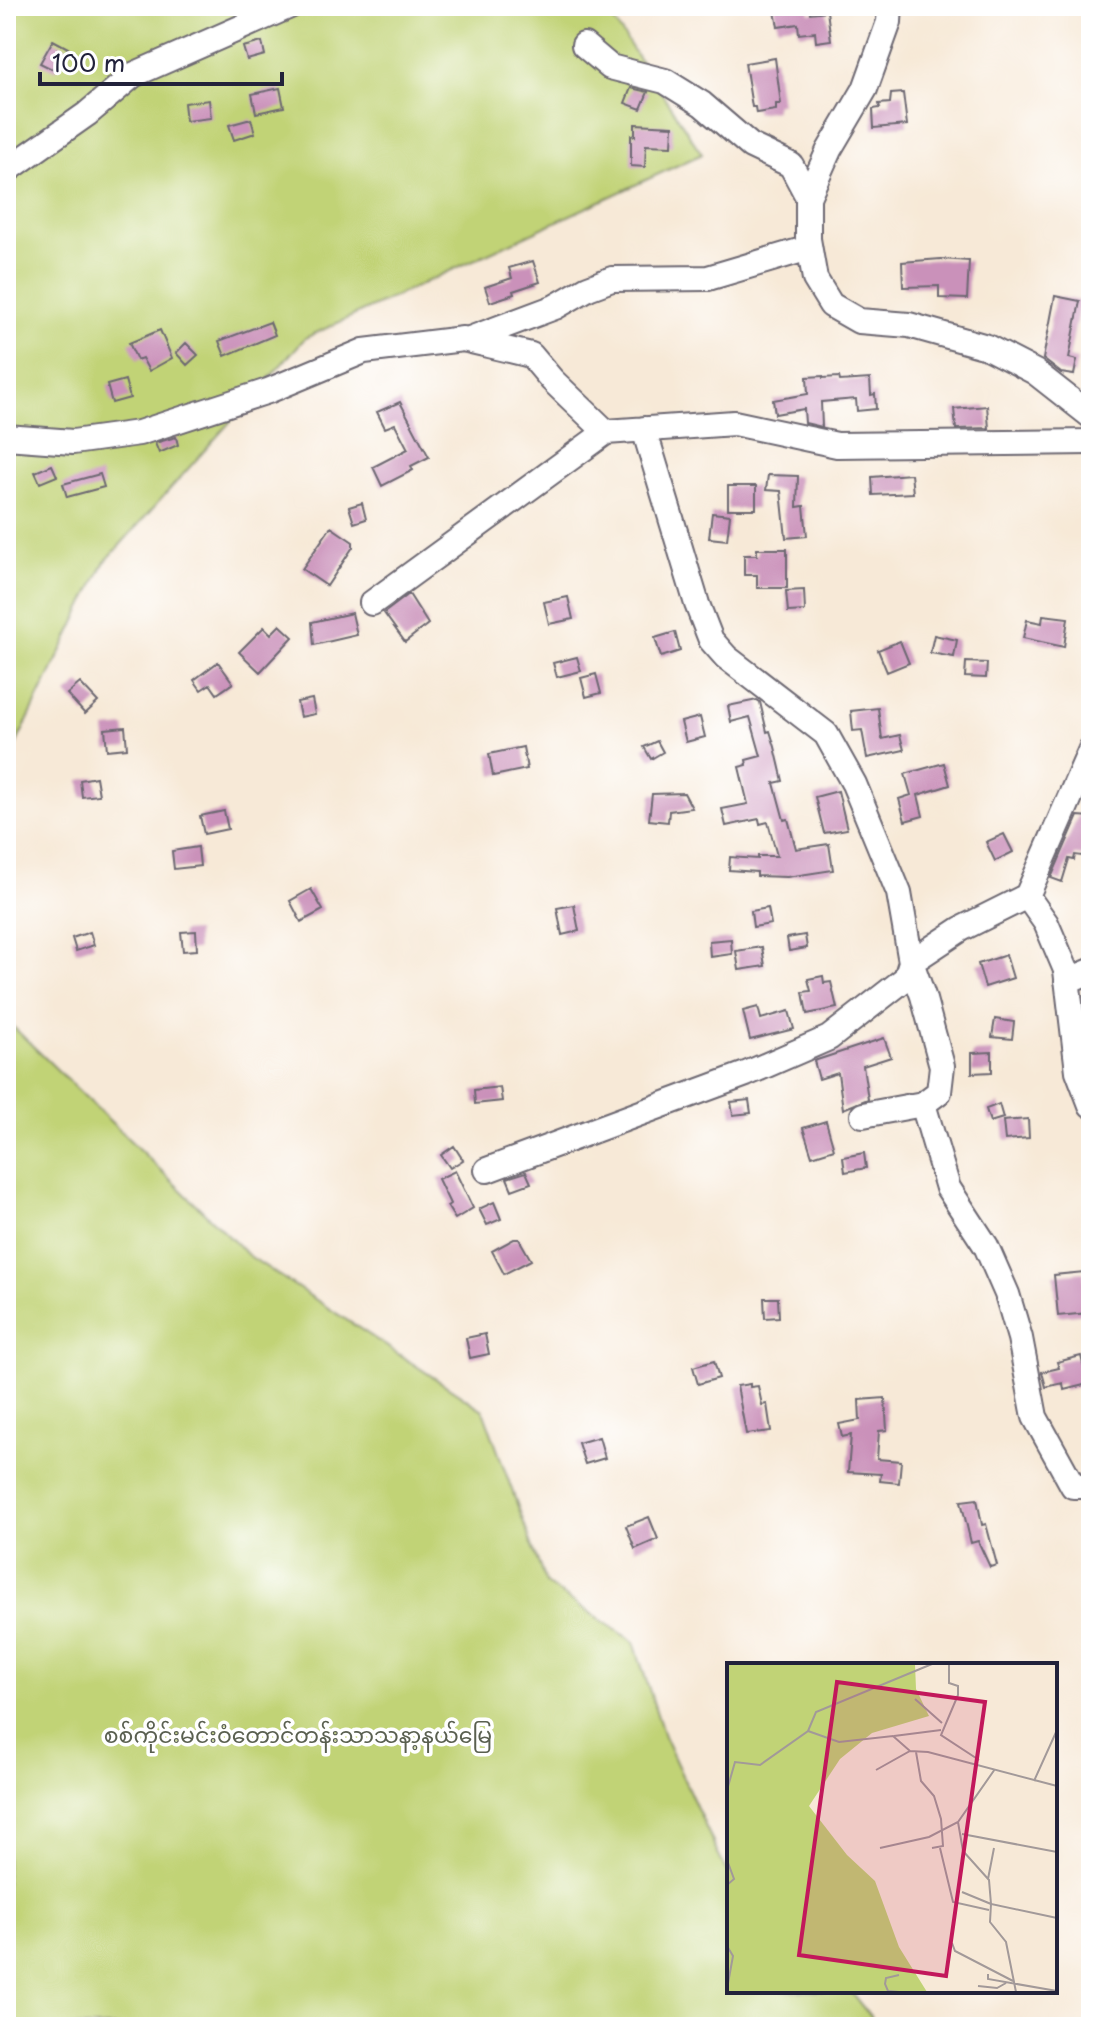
<svg xmlns="http://www.w3.org/2000/svg" width="1097" height="2033" viewBox="0 0 1097 2033" font-family="'Playpen Sans','Noto Sans Myanmar',sans-serif">
	<style>
		.green { fill: #c1d376; stroke: #727a58; stroke-width: 2 }
		.building { fill: #ca91ba }
		.lines { fill: none; stroke-linecap: round; stroke-linejoin: round }
		.minor-casing { stroke: #6d6872; stroke-width: 28 }
		.minor { stroke: #fff; stroke-width: 24 }
		.labels { text-anchor: middle; stroke-width: 7; stroke-linejoin: round; paint-order: stroke }
		.park-label { font-size: 22px; fill: #5a6050; stroke: #fff }
		.inset-road { fill: none; stroke: #a29999; stroke-width: 2 }
		.view { fill: #c2185b; fill-opacity: 0.15; stroke: #c2185b; stroke-width: 4 }
		.inset-edge { fill: none; stroke: #22223b; stroke-width: 4 }
	</style>
	<rect width="100%" height="100%" fill="#fff"/>
	<filter id="ink" filterUnits="userSpaceOnUse"><feTurbulence type="fractalNoise" baseFrequency=".0125" numOctaves="2"/><feDisplacementMap in="SourceGraphic" scale="16" xChannelSelector="R" yChannelSelector="G"/><feConvolveMatrix kernelMatrix="1 2 1 2 8 2 1 2 1" color-interpolation-filters="sRGB"/></filter>
	<filter id="wash" filterUnits="userSpaceOnUse"><feTurbulence type="fractalNoise" baseFrequency=".006" numOctaves="4" result="noise"/><feDisplacementMap in="SourceGraphic" scale="32" xChannelSelector="R" yChannelSelector="G"/><feGaussianBlur stdDeviation="1.8" result="paint"/><feColorMatrix in="noise" values="0 0 0 0 0 0 0 0 0 0 0 0 0 0 0 0 0 1.4 0 .05"/><feComposite in="paint" operator="in"/></filter>
	<g filter="url(#wash)">
		<rect width="100%" height="100%" fill="#f7e9d7"/>
		<path class="green" d="M6,6H604L702,154L305,338L104,563L6,765Z
			M6,1020L248,1255L483,1410L546,1584L634,1642L664,1736L725,1869L729,1873V1991H850L879,2027H6Z"/>
		<g id="blocks">
			<path class="building" d="M774,6H809L810,13L827,11L831,40L816,42L815,32L799,34L798,24L778,27Z
				M53,40L68,48L56,71L40,63Z
				M262,42L265,55L247,60L243,47Z
				M775,58L781,104H776V110L756,113L755,107H752L745,63Z
				M280,88L284,107L256,113L252,94Z
				M631,88L648,92L641,109L625,103Z
				M903,93L907,125L874,128L873,109L880,108L879,104L890,103L891,94Z
				M209,100L211,118L186,121L184,103Z
				M251,119L255,133L234,140L229,125Z
				M635,124L673,126L672,146L646,145L645,167L631,166V135L635,136Z
				M941,259L969,261L967,299L939,298V286L903,287L902,262Z
				M533,261L540,282L513,291L514,294L490,302L485,287L512,278L509,268Z
				M1055,296L1080,301L1069,358L1077,360L1074,375L1061,373L1043,359Z
				M270,322L275,335L225,356L219,341Z
				M160,330L172,358L149,371L142,358L137,360L129,343Z
				M186,343L198,355L187,365L176,353Z
				M823,376V378L839,377L840,381L870,379L871,395L875,394L876,409L857,411L856,399L821,402L822,427L805,423L804,409L775,414L773,400L808,394L807,377Z
				M125,380L130,398L112,403L107,385Z
				M400,402L429,457L411,466L413,470L382,486L373,467L408,449L395,424L385,428L377,412Z
				M987,406L989,428L956,429L954,409Z
				M176,437L178,445L159,453L155,443Z
				M52,465L57,476L40,483L35,472Z
				M100,474L104,487L67,497L63,484Z
				M911,474L913,493L873,495L872,477Z
				M768,475L798,476L797,507L804,506L807,536L786,538L781,491L766,490Z
				M728,486H756V509H728Z
				M362,503L366,519L354,523L349,507Z
				M712,513L730,515L727,540L709,538Z
				M331,527L353,542V547L327,586L302,569Z
				M757,549H787V588H757V575H744V555H757Z
				M804,590L805,611L788,612L786,591Z
				M409,594L428,624L405,642L384,613Z
				M568,597L573,619L549,624L544,602Z
				M352,613L357,635L314,645L312,622Z
				M1043,615L1068,618L1064,647L1023,638L1027,620L1042,623Z
				M280,625L293,637L260,672L239,652L264,627L271,634Z
				M675,632L680,651L661,657L655,638Z
				M934,635L957,640L954,657L930,653Z
				M900,641L909,663L887,672L878,650Z
				M577,657L581,671L557,677L553,663Z
				M218,662L233,683L217,694L210,684L201,690L194,680Z
				M966,662L987,663L986,678L965,677Z
				M596,674L601,693L586,697L581,678Z
				M80,683L98,702L85,714L67,694Z
				M312,699L315,714L300,717L297,702Z
				M757,700L760,702L767,732L770,731L775,747L783,781L774,783L784,820L788,819L796,849L829,844L833,870L787,877L757,876V872L729,870L730,857L758,859V856H777L768,822L760,824L759,819L726,826L722,809L748,804L739,767L747,765L746,760L761,756L750,717L731,722L728,706Z
				M878,708L882,739L900,735L904,750L867,758L862,730L853,731L851,711Z
				M700,717L705,737L686,742L681,722Z
				M125,727L127,748L107,750L105,729Z
				M657,741L663,752L651,759L644,747Z
				M523,747L527,769L493,776L489,754Z
				M944,763L950,785L918,795L923,816L905,821L899,799L911,795L905,774Z
				M96,777L99,795L82,797L80,780Z
				M838,791L847,829L824,833L815,797Z
				M684,793L692,808L669,811L668,822L649,820L652,794Z
				M224,811L228,829L204,834L200,816Z
				M1078,816L1091,817V857L1075,855L1074,860L1069,859L1062,882L1051,878Z
				M1004,834L1013,852L995,861L986,842Z
				M198,847L200,866L174,869L172,851Z
				M311,889L323,910L301,922L290,901Z
				M574,905L579,931L562,935L557,908Z
				M768,908L771,924L753,927L751,911Z
				M196,931L197,950L183,951L181,932Z
				M90,932L94,945L76,951L72,938Z
				M805,935L807,948L789,951L787,938Z
				M731,939L732,954L710,957L709,941Z
				M762,947L765,966L739,970L736,951Z
				M1006,955L1013,978L985,987L978,964Z
				M823,976L824,983L831,982L837,1008L807,1014L803,992L811,991L808,979Z
				M758,1007L761,1019L789,1011L794,1029L750,1040L743,1011Z
				M995,1019L1014,1022L1012,1039L992,1037Z
				M884,1038L891,1057L863,1066L868,1099L843,1109L838,1073L819,1079L814,1061Z
				M992,1052V1072L972,1073V1053Z
				M500,1087L502,1101L475,1104L474,1090Z
				M749,1100L751,1113L733,1115L731,1102Z
				M999,1104L1003,1118L990,1122L986,1109Z
				M1028,1119L1029,1138L1005,1140L1003,1121Z
				M826,1121L834,1149L812,1156L803,1128Z
				M454,1146L463,1160L450,1168L441,1155Z
				M864,1153L866,1168L845,1172L843,1157Z
				M455,1171L473,1208L455,1219L447,1206L450,1204L438,1179Z
				M526,1172L531,1183L512,1190L507,1178Z
				M494,1202L501,1219L487,1225L479,1209Z
				M514,1239H519L531,1260L504,1274L492,1251Z
				M1084,1272L1088,1313L1058,1316L1054,1275Z
				M764,1298H778L779,1317L765,1318Z
				M485,1334L489,1354L470,1358L466,1338Z
				M1081,1356L1088,1384L1064,1390L1063,1383L1046,1387L1042,1372L1059,1368L1057,1362Z
				M714,1361L719,1378L698,1384L693,1367Z
				M750,1384V1387L758,1386L762,1405L767,1404L771,1431L746,1434L737,1386Z
				M885,1398L887,1430L879,1431L877,1459L901,1461L899,1483L880,1481L881,1474L848,1472L851,1435L842,1437L839,1424L860,1420L859,1400Z
				M599,1437L605,1458L585,1464L578,1443Z
				M977,1499L982,1525L986,1524L997,1565L990,1567L978,1541L971,1543L961,1501Z
				M649,1517L658,1539L635,1549L626,1526Z"/>
		</g>
	</g>
	<g filter="url(#ink)">
		<use href="#blocks" fill-opacity="0" stroke="#6d6872" stroke-width="2"/>
		<g class="lines">
			<g class="minor-casing">
				<path id="minor" d="M890,6L889,22L865,89L829,150L808,197V239L815,279L831,305L859,321L909,325L987,347L1035,372L1091,416
					M584,45L610,67L665,81L702,104L751,146L791,165L808,197
					M6,171L87,114L133,75L290,6
					M467,340L555,307L588,288L612,279L708,278L809,248
					M644,429L697,604L711,640L726,657L826,734L854,784L899,893L911,962L923,996L942,1066L939,1092L923,1104L863,1115
					M6,437L73,442L139,433L268,391L364,351L463,339L531,355L552,380L606,432
					M372,603L606,432L734,423L837,445L1091,442
					M1027,896L1046,923L1066,970L1078,1071L1091,1105
					M1067,981L1091,971
					M923,1104L948,1188L986,1246L1007,1294L1020,1338L1035,1417L1073,1486H1091
					M487,1170L746,1074L829,1038L906,978L911,962L961,929L1027,896L1091,749"/>
			</g>
			<use href="#minor" class="minor"/>
		</g>
	</g>
	<g class="labels">
		<g class="park-label">
			<text x="298" y="1743">စစ်ကိုင်းမင်းဝံတောင်တန်းသာသနာ့နယ်မြေ</text>
		</g>
	</g>
	<g transform="translate(727 1663)">
		<rect width="330" height="330" fill="#f7e9d7"/>
		<path d="M0,1H188L189,26L202,53L145,70L113,96L82,143L120,192L148,218L172,284L200,329H0Z" fill="#c1d376"/>
		<path class="inset-road" d="M222,1V20L231,23V32L214,72L252,97M188,36L215,60M81,68L112,79L166,73L183,88M167,73L214,67M189,89L194,118L207,133L214,156L216,183L205,185M149,107L183,88L201,89L330,123M307,118L330,67M0,127L8,99L33,102L81,68L89,49L205,1M231,159L236,188L262,217L264,241L330,255M235,171L330,189M153,185L202,174L231,159L268,106M213,185L226,239L262,247M0,197L7,216L0,222M261,216L267,185M235,229L264,241L263,259L279,279L289,329M225,280L228,288L286,318M0,283L6,293L0,326M261,311V316L330,328M251,323L270,325L279,320M172,329L161,328L158,321L159,315L172,312"/>
		<path class="view" d="M110,19L258,39L219,313L72,292Z"/>
		<rect width="330" height="330" class="inset-edge"/>
	</g>
	<rect width="1097" height="2033" fill="none" stroke="#fff" stroke-width="32"/>
	<path d="M40 72v12h242v-12" fill="none" stroke="#22223b" stroke-width="4"/>
	<text x="52" y="72" font-size="24" fill="#22223b" stroke="#ffffff" stroke-width="6" paint-order="stroke">100 m</text>
</svg>
